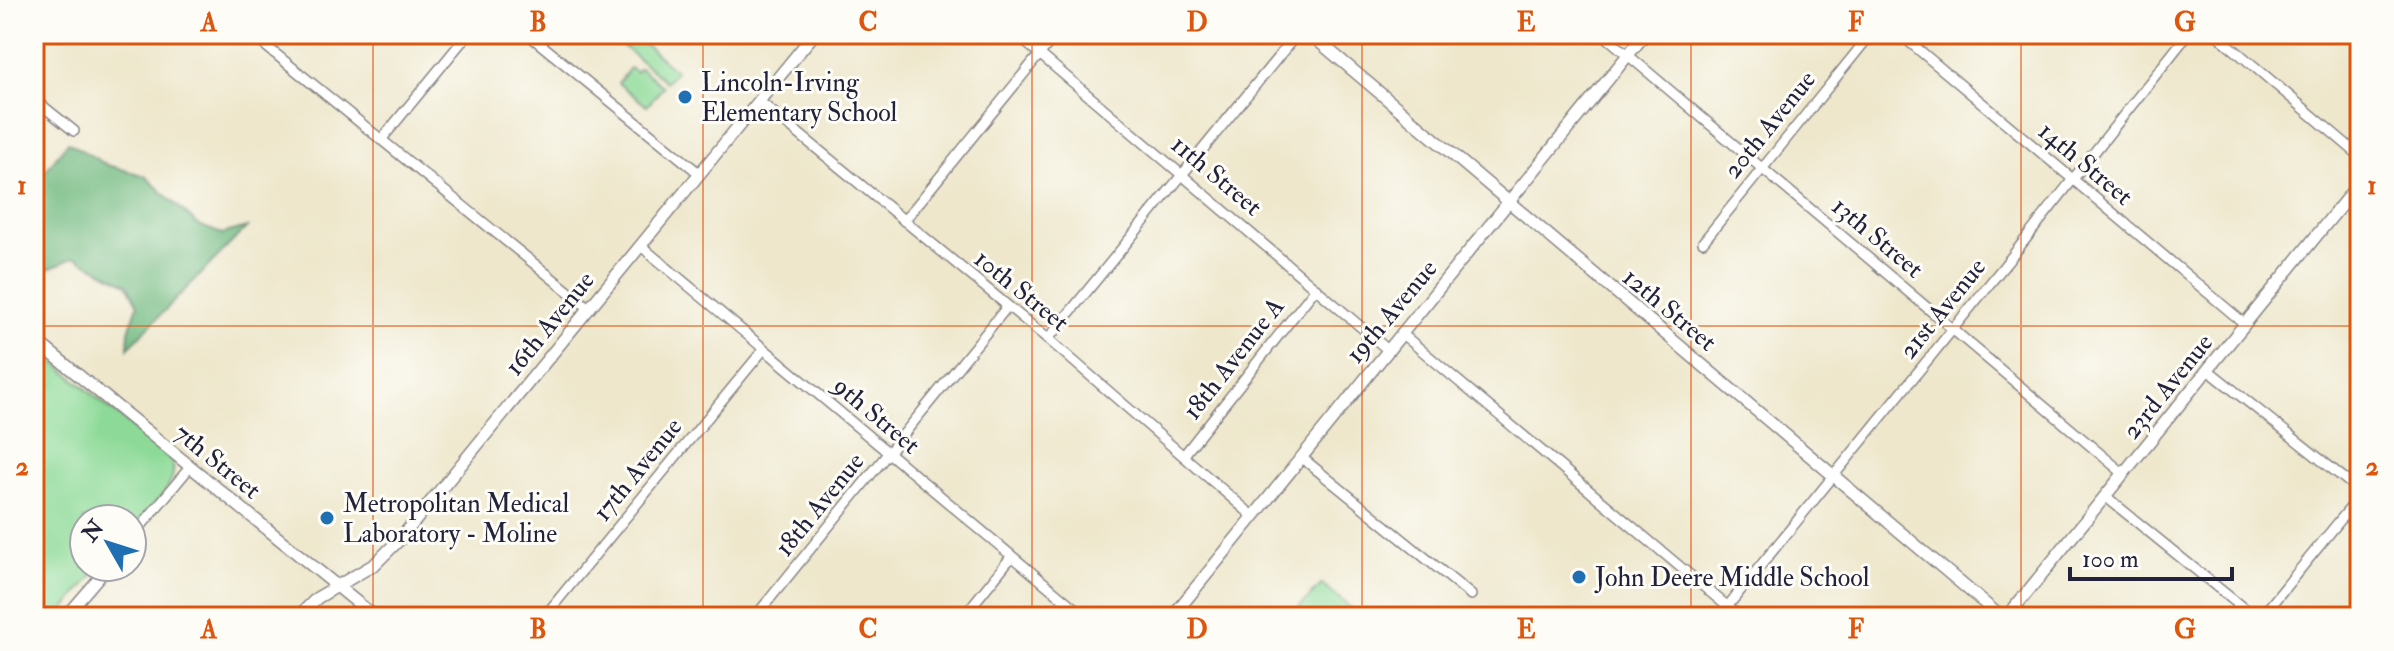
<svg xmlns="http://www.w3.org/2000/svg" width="2394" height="651" viewBox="0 0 2394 651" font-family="'IM FELL Double Pica',serif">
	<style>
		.green { fill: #8dda98; stroke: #587e6a; stroke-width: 2 }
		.forest { fill: #72ba80; stroke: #4a6e5e; stroke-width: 2 }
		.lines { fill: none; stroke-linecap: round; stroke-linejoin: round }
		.minor-casing { stroke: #888484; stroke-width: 12 }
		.tertiary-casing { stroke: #888484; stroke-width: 14 }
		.minor { stroke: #fff; stroke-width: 9 }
		.tertiary { stroke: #fff; stroke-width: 11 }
		.grid { fill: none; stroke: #de560e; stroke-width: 2; stroke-opacity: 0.55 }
		.poi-dot { fill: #1f6fb2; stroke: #fdfcf7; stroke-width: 3 }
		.labels { text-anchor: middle; stroke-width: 6; stroke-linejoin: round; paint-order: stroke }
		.poi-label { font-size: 26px; fill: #22223b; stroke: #fdfcf7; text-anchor: start }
		.street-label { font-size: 26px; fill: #22223b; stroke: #fdfcf7 }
		.neatline { fill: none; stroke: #de560e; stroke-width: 3 }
		.grid-label { font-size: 26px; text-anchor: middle; font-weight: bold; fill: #de560e }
	</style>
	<rect width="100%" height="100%" fill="#fdfcf7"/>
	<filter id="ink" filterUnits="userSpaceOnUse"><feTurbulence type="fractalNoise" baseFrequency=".0125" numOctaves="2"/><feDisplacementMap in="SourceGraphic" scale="16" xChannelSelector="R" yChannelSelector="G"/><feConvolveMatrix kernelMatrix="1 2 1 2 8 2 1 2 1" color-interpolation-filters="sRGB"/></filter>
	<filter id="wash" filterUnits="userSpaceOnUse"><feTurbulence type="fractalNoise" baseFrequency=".006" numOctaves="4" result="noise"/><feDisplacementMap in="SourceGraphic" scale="32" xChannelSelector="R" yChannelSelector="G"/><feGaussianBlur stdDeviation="1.8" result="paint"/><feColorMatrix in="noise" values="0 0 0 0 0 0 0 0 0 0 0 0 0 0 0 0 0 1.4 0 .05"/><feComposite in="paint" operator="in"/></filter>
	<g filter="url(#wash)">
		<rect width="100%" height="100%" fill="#eee7cc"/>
		<path class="green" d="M633,34L676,71L666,82L623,46Z
			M630,68L636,72L640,68L663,87L647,106L618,83Z
			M34,345L170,459C185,480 146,513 132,529V519H84V567H100L58,617H34Z
			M1322,584L1362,617H1290Z"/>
		<path class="forest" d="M68,142L107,165L145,176L198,225L222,234L247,227L128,348L129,331L138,305L127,284L75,257L46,270L34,285V181L39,179Z"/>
	</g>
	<g filter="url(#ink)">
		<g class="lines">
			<g class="minor-casing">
				<path id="minor" d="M251,34L590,309
					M528,34L700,174
					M1016,34L1388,350
					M1603,34L2124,474
					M1900,34L2245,324
					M2216,34L2360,156
					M34,99L74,131
					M759,101L1048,339L1254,517
					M381,140L468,34
					M904,221L1056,34
					M1703,242L1871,34
					M641,246L1085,617
					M1401,333L1740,617
					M1048,339L1297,34
					M2208,370L2360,491
					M1184,455L1316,288
					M1301,457L1471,595
					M2105,496L2254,617
					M132,537L190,467
					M1727,607L2013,255L2188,34
					M65,617L108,567
					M544,617L764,349
					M755,617L1007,307
					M963,617L1012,556
					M2261,617L2360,496"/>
			</g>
			<g class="tertiary-casing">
				<path id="tertiary" d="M1310,34L2001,617
					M34,339L375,617
					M298,617L317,598L375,564L401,538L814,34
					M1172,617L1645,34
					M2007,617L2360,182"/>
			</g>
			<use href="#minor" class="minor"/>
			<use href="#tertiary" class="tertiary"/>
		</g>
	</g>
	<path class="grid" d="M373,34V617M703,34V617M1032,34V617M1362,34V617M1691,34V617M2021,34V617M34,326H2360"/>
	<g class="poi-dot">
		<circle cx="685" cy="97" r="8"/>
		<circle cx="327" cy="518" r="8"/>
		<circle cx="1579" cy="577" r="8"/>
	</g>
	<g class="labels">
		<g class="poi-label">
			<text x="701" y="91">Lincoln-Irving<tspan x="701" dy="30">Elementary School</tspan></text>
			<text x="343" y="512">Metropolitan Medical<tspan x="343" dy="30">Laboratory - Moline</tspan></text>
			<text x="1595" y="586">John Deere Middle School</text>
		</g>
		<g class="street-label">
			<text transform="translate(1769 124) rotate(-51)" y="9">20th Avenue</text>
			<text transform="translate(2086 163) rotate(40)" y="9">14th Street</text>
			<text transform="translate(1217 175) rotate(40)" y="9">11th Street</text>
			<text transform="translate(1878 237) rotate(40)" y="9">13th Street</text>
			<text transform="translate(1022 290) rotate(39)" y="9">10th Street</text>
			<text transform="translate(1942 308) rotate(-51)" y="9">21st Avenue</text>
			<text transform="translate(1670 309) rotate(40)" y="9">12th Street</text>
			<text transform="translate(1391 311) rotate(-50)" y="9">19th Avenue</text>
			<text transform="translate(549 323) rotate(-51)" y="9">16th Avenue</text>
			<text transform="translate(1233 358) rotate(-52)" y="9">18th Avenue A</text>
			<text transform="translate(2167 386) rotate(-51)" y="9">23rd Avenue</text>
			<text transform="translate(877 415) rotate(40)" y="9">9th Street</text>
			<text transform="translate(218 461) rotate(39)" y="9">7th Street</text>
			<text transform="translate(637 469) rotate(-51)" y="9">17th Avenue</text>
			<text transform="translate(819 504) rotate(-51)" y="9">18th Avenue</text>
		</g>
	</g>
	<rect width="2394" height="651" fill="none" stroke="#fdfcf7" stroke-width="88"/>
	<g transform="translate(108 543) rotate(309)"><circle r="38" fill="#fdfcf7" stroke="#a5a5ac" stroke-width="2"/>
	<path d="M0-6L14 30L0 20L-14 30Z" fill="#1f6fb2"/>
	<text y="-12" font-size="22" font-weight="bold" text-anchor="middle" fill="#22223b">N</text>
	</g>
	<path d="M2070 567v12h162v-12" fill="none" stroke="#22223b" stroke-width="4"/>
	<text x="2082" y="567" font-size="24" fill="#22223b" stroke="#fdfcf7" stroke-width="6" paint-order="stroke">100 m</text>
	<rect x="44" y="44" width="2306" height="563" class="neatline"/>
	<g class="grid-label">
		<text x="209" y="31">A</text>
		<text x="538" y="31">B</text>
		<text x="868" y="31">C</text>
		<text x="1197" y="31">D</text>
		<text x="1526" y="31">E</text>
		<text x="1856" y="31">F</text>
		<text x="2185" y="31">G</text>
		<text x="22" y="194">1</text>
		<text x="2372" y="194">1</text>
		<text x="22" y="475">2</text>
		<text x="2372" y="475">2</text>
		<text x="209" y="638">A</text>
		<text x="538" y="638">B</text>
		<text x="868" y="638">C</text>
		<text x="1197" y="638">D</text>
		<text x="1526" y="638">E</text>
		<text x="1856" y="638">F</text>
		<text x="2185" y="638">G</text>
	</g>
</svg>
